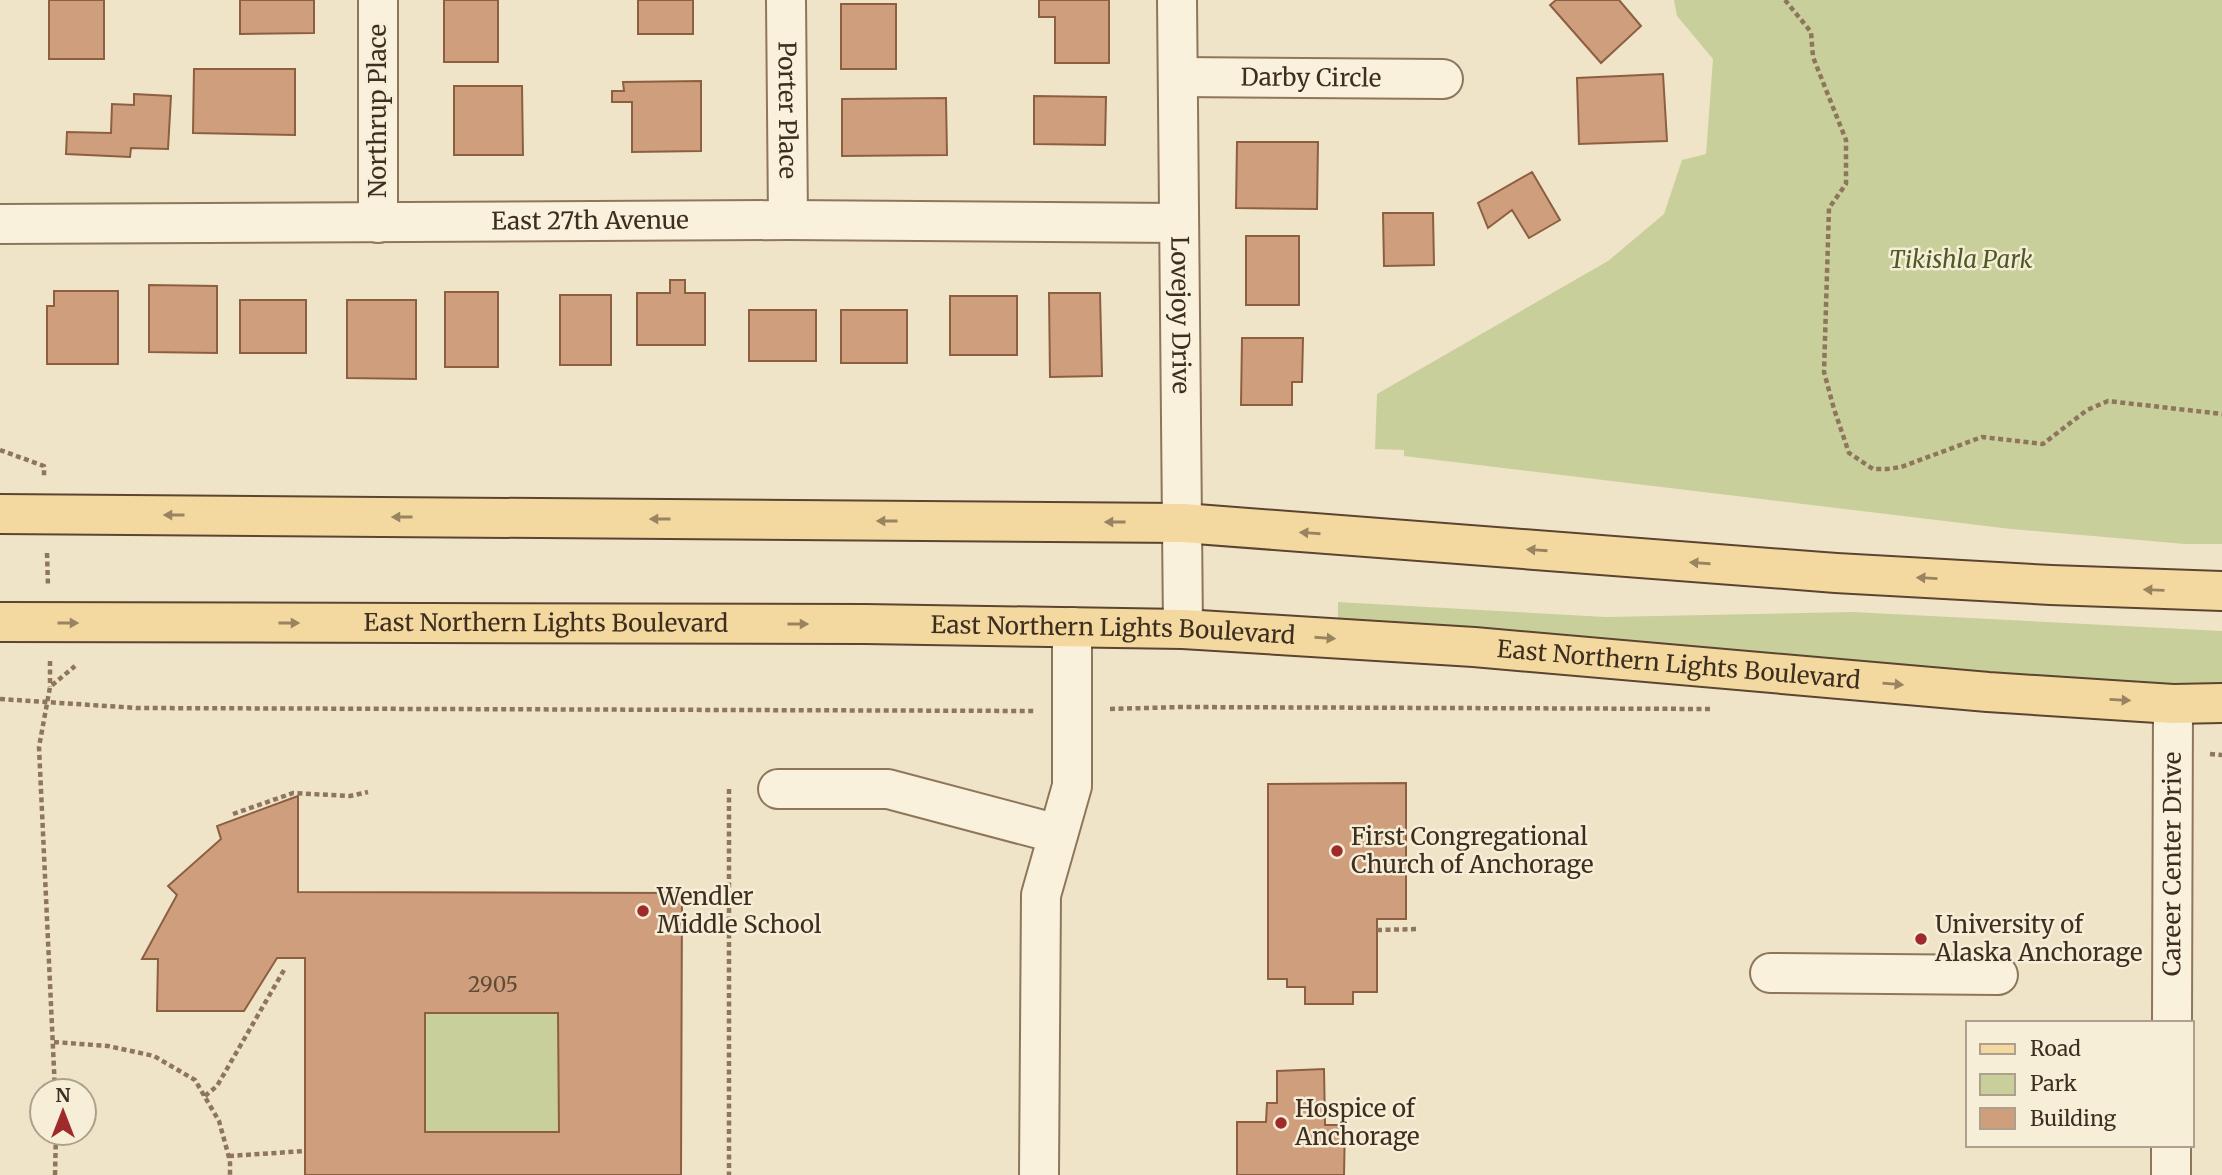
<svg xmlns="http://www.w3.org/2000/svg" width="2222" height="1175" viewBox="0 0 2222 1175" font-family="Merriweather,serif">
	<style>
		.green { fill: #c9cf9b }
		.building { fill: #cf9f7d; stroke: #8d5f41; stroke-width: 2; fill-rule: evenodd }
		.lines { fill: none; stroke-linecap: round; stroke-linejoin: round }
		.minor-casing { stroke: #8d765c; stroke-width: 42 }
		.major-casing { stroke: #5b4430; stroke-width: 42 }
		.path { stroke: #8d765c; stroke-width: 4.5; stroke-dasharray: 5 3.5; stroke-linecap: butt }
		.minor { stroke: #faf1dc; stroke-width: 38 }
		.major { stroke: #f3d9a0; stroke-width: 38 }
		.oneway { fill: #988460 }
		.poi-dot { fill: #9e2a2b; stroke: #f7eed8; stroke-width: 2.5 }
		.labels { text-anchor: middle; stroke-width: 5; stroke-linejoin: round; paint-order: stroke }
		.number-label { font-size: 21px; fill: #624a37 }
		.street-label { font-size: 24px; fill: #3d2e20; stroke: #f7eed8 }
		.park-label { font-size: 24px; font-style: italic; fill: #4d5a26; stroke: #f7eed8 }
		.poi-label { font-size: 24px; fill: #3d2e20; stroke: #f7eed8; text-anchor: start }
	</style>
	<rect width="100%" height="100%" fill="#f0e4c8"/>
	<path class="green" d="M1674,0H2222V544H2185L2011,529L1404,456V450L1375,449L1377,394L1608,261L1664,214L1682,160L1706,154L1713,59L1677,16Z
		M1338,602L1606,617L1852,612L2222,631V688L2112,691L1338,627Z
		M425,1013H558L559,1132H425Z"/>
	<path class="building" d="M49,0H104V59H49Z
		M240,0H314V33L240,34Z
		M444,0H498V62H444Z
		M638,0H693V34H638Z
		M1039,0H1109V63H1055V17H1039Z
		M1556,0H1619L1641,26L1601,63L1550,5Z
		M841,4H896V69H841Z
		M194,69H295V135L193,133Z
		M1663,74L1667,141L1579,144L1577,78Z
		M701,81V151L632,152V102H612V91H624L623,82Z
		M454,86H522L523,155H454Z
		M134,94L171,96L168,149L131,148L130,157L66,154L67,132L111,133L112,104L134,105Z
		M1034,96L1106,97L1105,145L1034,144Z
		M946,98L947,155L842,156V99Z
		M1237,142H1318L1317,209L1236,208Z
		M1532,172L1560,220L1529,238L1512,210L1488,228L1478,203Z
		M1383,213H1433L1434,265L1384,266Z
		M1246,236H1299V305H1246Z
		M670,280H685V293H705V345H637V293H670Z
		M149,285L217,286V353L149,352Z
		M54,291H118V364H47V306H54Z
		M445,292H498V367H445Z
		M1049,293H1100L1102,376L1050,377Z
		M560,295H611V365H560Z
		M950,296H1017V355H950Z
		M240,300H306V353H240Z
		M347,300H416V379L347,378Z
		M749,310H816V361H749Z
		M841,310H907V363H841Z
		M1242,338H1303L1302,382H1292V405H1241Z
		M1406,783V919H1377V992H1353V1004H1305V987H1287V979H1268V784Z
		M298,796V892L682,893L681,1175H305V958H277L244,1011H157L158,959H142L177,895L168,886L221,839L217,826ZM425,1013H558L559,1132H425Z
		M1324,1069L1325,1125H1345L1344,1175H1237V1122H1266L1267,1103H1277V1071Z"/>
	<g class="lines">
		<g class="minor-casing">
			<g id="minor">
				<path d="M378,0V223"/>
				<path id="s1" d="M786,0L788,220"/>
				<path id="s2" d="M1177,0L1183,629"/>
				<path id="s3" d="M1178,77L1443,79"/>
				<path id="s4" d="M0,224L788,220L1179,223"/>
				<path d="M778,789H888L1058,834"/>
				<path d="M1770,973L1998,975"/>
				<path id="s5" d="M2172,1023L2173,704"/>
				<path d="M1039,1175L1041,895L1072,786V627"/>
				<path d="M2171,1175V1145"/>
			</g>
		</g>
		<g class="major-casing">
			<g id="major">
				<path d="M0,514L1183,523L1836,573L2051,585L2222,591"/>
				<path id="s6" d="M0,622L865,624L1183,629L1474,647L1988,692L2173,704L2222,703"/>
			</g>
		</g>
		<path class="path" d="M1785,0L1811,32L1813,57L1846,140V184L1829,208L1824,372L1834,409L1849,453L1873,469H1887L1901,467L1982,437L2043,444L2087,410L2108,401L2222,414
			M0,450L44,466V478
			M47,553L48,586
			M50,661V687
			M0,699L137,708L1035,711
			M1110,709L1180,707L1710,709
			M2210,754L2222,755
			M729,789V1175
			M233,814L293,793L350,796L368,792
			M1377,930L1419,929
			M54,1042L108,1046L154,1056L195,1080L219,1121L230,1161V1175
			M55,1091L39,747L50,687L75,666
			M205,1096L217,1086L284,970
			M229,1156L305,1151
			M55,1175L56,1133"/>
		<use href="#minor" class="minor"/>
		<use href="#major" class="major"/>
	</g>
	<defs><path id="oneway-solid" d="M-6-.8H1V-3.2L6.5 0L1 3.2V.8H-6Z" transform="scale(1.75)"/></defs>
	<g class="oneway">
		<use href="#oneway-solid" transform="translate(174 515) rotate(-180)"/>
		<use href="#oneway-solid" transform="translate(402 517) rotate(-180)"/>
		<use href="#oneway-solid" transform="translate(660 519) rotate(-180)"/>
		<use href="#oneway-solid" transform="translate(887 521) rotate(-180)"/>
		<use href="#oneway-solid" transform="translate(1115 522) rotate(-180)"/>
		<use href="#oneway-solid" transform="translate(1310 533) rotate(-176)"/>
		<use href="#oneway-solid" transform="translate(1537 550) rotate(-176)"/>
		<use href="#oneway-solid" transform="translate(1700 563) rotate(-176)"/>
		<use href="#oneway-solid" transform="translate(1927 578) rotate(-177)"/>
		<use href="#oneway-solid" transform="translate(2154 590) rotate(-178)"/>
		<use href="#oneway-solid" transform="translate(68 623)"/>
		<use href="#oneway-solid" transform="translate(289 623)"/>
		<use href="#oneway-solid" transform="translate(798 624)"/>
		<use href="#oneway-solid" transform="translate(1325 638) rotate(4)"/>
		<use href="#oneway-solid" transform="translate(1893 684) rotate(5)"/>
		<use href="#oneway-solid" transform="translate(2120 700) rotate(3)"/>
	</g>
	<g class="poi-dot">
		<circle cx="1337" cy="851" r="7"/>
		<circle cx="643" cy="911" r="7"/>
		<circle cx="1921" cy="939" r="7"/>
		<circle cx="1281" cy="1123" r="7"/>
	</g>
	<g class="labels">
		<g class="number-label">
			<text x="493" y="992">2905</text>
		</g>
		<g class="street-label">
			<text dy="8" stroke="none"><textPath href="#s3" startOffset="133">Darby Circle</textPath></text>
			<text dy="8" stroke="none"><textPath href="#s1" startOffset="110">Porter Place</textPath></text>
			<text transform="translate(378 111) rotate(-90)" y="8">Northrup Place</text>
			<text dy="8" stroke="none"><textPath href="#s4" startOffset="590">East 27th Avenue</textPath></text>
			<text dy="8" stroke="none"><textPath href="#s2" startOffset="315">Lovejoy Drive</textPath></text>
			<text dy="8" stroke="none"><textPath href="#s6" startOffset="546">East Northern Lights Boulevard</textPath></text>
			<text dy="8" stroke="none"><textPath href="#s6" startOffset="1113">East Northern Lights Boulevard</textPath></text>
			<text dy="8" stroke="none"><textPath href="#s6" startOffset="1680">East Northern Lights Boulevard</textPath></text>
			<text dy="8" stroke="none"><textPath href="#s5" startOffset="159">Career Center Drive</textPath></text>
		</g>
		<g class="park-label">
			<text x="1961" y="268">Tikishla Park</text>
		</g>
		<g class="poi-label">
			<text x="1351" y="845">First Congregational<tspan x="1351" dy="28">Church of Anchorage</tspan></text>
			<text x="657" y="905">Wendler<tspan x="657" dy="28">Middle School</tspan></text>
			<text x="1935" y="933">University of<tspan x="1935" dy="28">Alaska Anchorage</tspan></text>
			<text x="1295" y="1117">Hospice of<tspan x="1295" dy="28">Anchorage</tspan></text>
		</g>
	</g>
	<rect x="1966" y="1021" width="228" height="126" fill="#f7eed8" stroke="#ada18e" stroke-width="2"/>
	<rect x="1980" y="1044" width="35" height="10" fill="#f3d9a0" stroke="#ada18e" stroke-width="2"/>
	<text x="2030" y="1056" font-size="21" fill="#3d2e20">Road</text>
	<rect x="1980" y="1074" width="35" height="21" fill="#c9cf9b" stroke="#ada18e" stroke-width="2"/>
	<text x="2030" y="1091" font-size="21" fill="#3d2e20">Park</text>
	<rect x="1980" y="1108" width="35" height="21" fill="#cf9f7d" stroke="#ada18e" stroke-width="2"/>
	<text x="2030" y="1126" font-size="21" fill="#3d2e20">Building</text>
	<g transform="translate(63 1112)"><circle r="33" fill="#f7eed8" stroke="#ada18e" stroke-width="2"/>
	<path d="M0-5L12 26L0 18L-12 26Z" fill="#9e2a2b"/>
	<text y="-10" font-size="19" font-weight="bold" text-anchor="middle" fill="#3d2e20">N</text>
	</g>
</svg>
